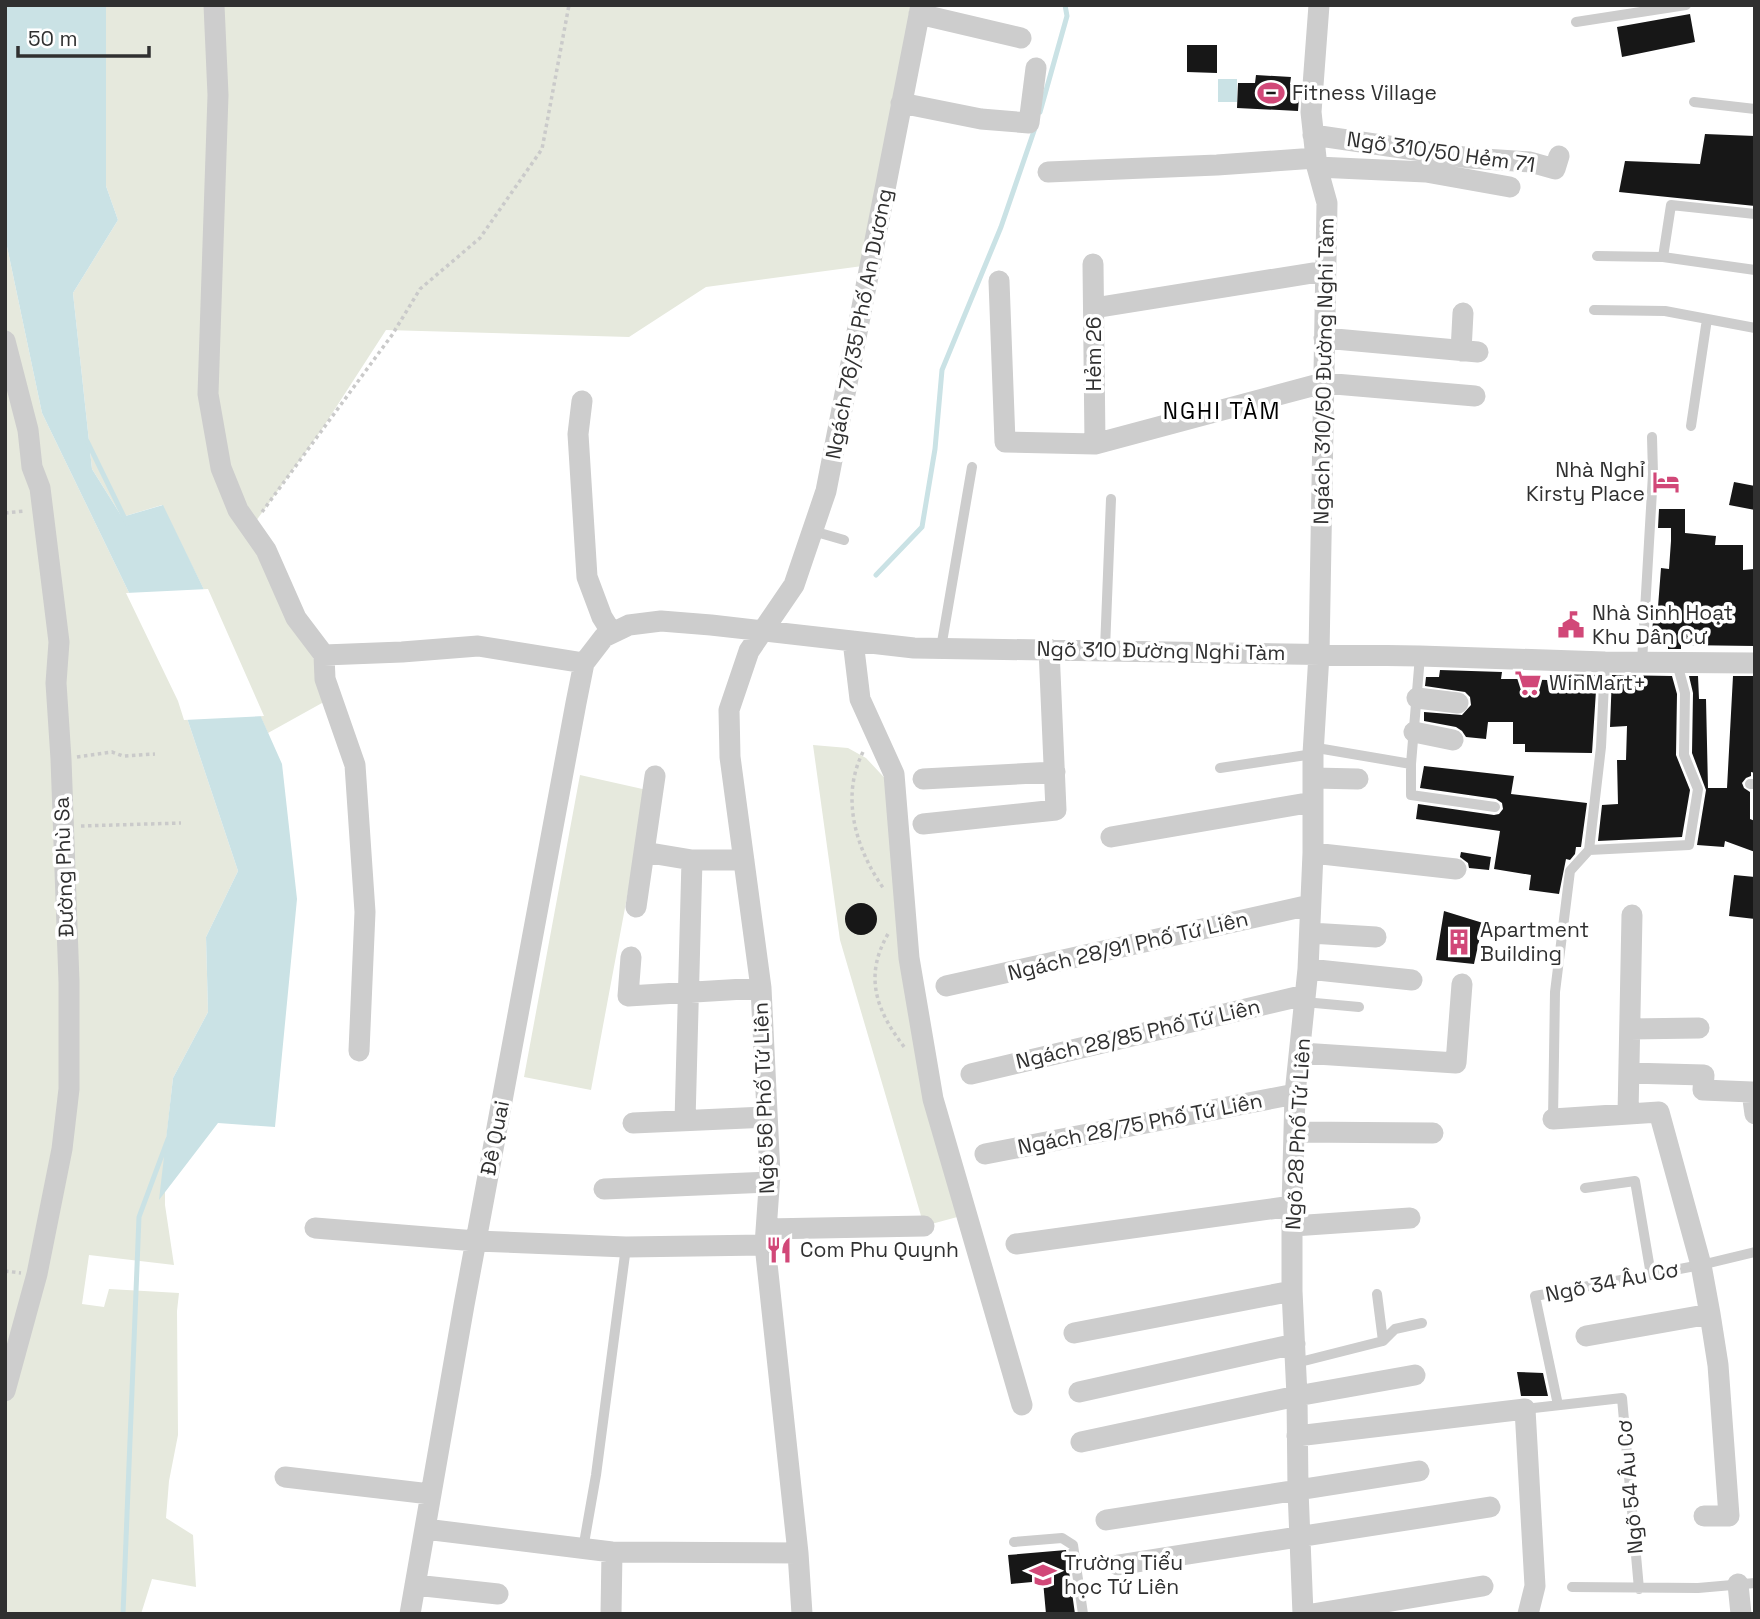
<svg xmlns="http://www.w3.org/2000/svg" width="1760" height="1619" viewBox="0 0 1760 1619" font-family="'Space Grotesk',sans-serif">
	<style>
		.green { fill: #e6e9dd }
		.water { fill: #cae2e5 }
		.pier { fill: #fff }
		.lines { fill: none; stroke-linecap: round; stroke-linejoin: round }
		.stream { stroke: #cae2e5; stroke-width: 5 }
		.building { fill: #171717 }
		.path { stroke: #cacaca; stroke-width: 3.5; stroke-dasharray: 3.5 3.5; stroke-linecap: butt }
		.lane { stroke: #cdcdcd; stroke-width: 10 }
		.street { stroke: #cdcdcd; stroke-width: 21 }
		.labels { text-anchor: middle; stroke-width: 7; stroke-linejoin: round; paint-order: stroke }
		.poi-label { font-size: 21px; fill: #303030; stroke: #fff; text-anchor: start }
		.street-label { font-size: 21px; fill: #303030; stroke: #fff }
		.neighbourhood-label { font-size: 23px; letter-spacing: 2px; fill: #000; stroke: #fff }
	</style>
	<rect width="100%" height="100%" fill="#fff"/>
	<path class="green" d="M106,5H921L870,265L706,287L629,337L386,330L322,429L251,528L266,550L331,698L268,733L209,600L162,505L122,517L92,469L73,293L118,220L106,186Z
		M5,237L42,413L181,700L238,871L206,937L208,1012L173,1078L165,1150V1205L174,1265L89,1255L82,1304L104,1307L109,1289L179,1293L177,1311L178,1435L169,1481L166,1518L193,1535L196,1587L152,1579L141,1614L5,1613Z
		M813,745L848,748L866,758L895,789V826L961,1216L924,1226L840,940Z
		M580,775L647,790L591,1090L524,1077Z"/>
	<path class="water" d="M5,5H106V186L118,220L73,293L92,469L122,517L163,505L209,600L282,764L297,899L275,1127L218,1123L159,1200L173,1078L208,1012L206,937L238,871L181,700L42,413L5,237Z
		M1218,79H1237V102H1218Z"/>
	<path class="pier" d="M208,589L212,598L264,716L184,720L178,701L126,593Z"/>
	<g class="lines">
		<path class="stream" d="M1040,112L1067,16L1065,5
			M87,441L127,523
			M876,575L922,527L935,449L942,370L1001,227L1035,128
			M123,1614L139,1217L168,1139"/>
	</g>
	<path class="building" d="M1690,14L1695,42L1622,57L1617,27Z
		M1187,45H1217V73L1187,72Z
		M1256,75L1291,77L1290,84H1300L1298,111L1237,108L1238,83H1255Z
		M1705,134L1755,136V206L1619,192L1625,161L1700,164Z
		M1734,482L1755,486V510L1729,505Z
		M1659,509H1685V533L1716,536L1715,545H1743V570L1754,569L1755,646L1681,645V649H1668V635L1652,634L1653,620H1657L1661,568L1669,569L1671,541V528H1658Z
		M1440,670L1502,672L1501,679H1515L1547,680V674L1597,675L1592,753L1525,752V744H1513V722H1488L1486,739L1466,737L1462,731L1456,727L1424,721V712L1462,715L1471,705L1470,697L1465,692L1425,686L1426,677H1439Z
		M1612,675L1672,676L1677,694L1676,755L1690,790L1682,837L1598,841L1602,805L1618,804L1617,760H1626L1627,726L1610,727Z
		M1689,676H1698L1699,699H1706L1708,788H1727L1733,676H1755L1753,734H1755V773L1751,772V776L1746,778L1742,783L1744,788L1750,792V819L1755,821V852L1725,841L1724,847L1697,845L1706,790L1692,753L1693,693Z
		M1424,766L1514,776L1511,794L1587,803L1581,847H1576L1575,854L1570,860L1566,859L1559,894L1529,890L1531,875L1494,869L1500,831L1416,819L1418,804L1494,815L1499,814L1503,809L1502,803L1496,799L1420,788Z
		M1461,852L1491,857L1489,870L1469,868L1468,863L1460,857Z
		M1734,875L1755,877V919L1729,916Z
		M845 919a16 16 0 1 1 32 0a16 16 0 1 1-32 0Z
		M1444,911L1483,923L1474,964L1436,960Z
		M1517,1372L1543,1373L1548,1396H1521Z
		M1066,1550L1075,1614H1046L1043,1581L1011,1584L1008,1555Z"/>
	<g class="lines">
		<path class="path" d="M262,512L392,335L420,289L480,238L542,149L569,5
			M5,513L25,511
			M863,752C840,797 856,850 884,889
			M77,757L112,752L123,756L155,754
			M81,826L181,823
			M888,934C863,977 877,1012 905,1048
			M5,1271L21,1273"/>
		<path class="lane" d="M1576,22L1686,5
			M1694,102L1755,109
			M1597,256L1663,257L1671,205L1755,214
			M1663,257L1755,270
			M1594,310L1665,311L1755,328
			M1691,426L1707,319
			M813,531L844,540
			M941,648L972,467
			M1105,649L1111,499
			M1420,656L1411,764V795L1495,807
			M1642,662L1653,474L1652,437
			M1314,750L1323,749L1411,764
			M1220,768L1313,754
			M1750,784H1755
			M1589,850L1689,845L1698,789L1684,755L1685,693L1677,663
			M1304,1002L1359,1007
			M1553,1119L1555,992L1570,871L1589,850L1601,747L1605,662
			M1585,1188L1635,1181L1651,1275
			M1377,1294L1383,1341
			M1296,1363L1383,1341L1395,1329L1422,1323
			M1558,1405L1535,1296L1701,1265L1755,1252
			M1525,1409L1622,1398L1639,1589
			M1014,1542L1062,1538L1073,1545L1083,1614
			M583,1549L596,1475L626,1247
			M1572,1587L1698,1588L1755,1583"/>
		<path class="street" d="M214,5L218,95L208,394L221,468L238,510L266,550L296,618L324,655L325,679L355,765L365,912L359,1051
			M919,14L1021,38
			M901,103L981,119L1029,123L1036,68
			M1313,135L1470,158L1530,162L1555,169L1559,156
			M1317,167L1426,172L1510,187
			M1048,172L1217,165L1316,158
			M1093,264L1095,444
			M999,281L1005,442L1095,444L1323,383L1475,396
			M1094,308L1325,271
			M1324,338L1478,352
			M5,341L28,430L32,467L40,488L59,642L56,683L61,759L69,982V1089L62,1149L37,1274L5,1391
			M1461,351L1463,313
			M582,401L578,434L587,577L602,617L612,633
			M853,641L860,699L894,774L909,958L933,1099L1022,1405
			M324,655L402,652L478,646L584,663
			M1417,698L1458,703
			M1414,732L1453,740
			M1314,778L1358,779
			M923,779L1055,772
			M923,824L1056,810L1049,649
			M1111,837L1313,802
			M644,852L692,860H744
			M1313,853L1456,869
			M636,907L655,776
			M1310,933L1376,937
			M631,957L628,996L761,988
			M1308,969L1412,980
			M946,986L1310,905
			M1630,1029L1699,1028
			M1301,1053L1456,1063L1462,984
			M1629,1073L1704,1075L1703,1090L1752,1092L1755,1114
			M971,1074L1305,995
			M1628,1114L1632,915
			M1553,1119L1659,1112L1701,1265L1710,1314L1718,1365L1729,1516H1704
			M685,1121L692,860
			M633,1123L767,1117
			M1295,1132L1433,1133
			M985,1154L1295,1094
			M604,1189L769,1182
			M1293,1226L1410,1218
			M315,1228L476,1241L626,1247L765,1245
			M766,1229L924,1226
			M1016,1244L1292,1206
			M1074,1333L1292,1291
			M1586,1336L1710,1314
			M1079,1392L1295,1344
			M1297,1436L1525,1409L1535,1586L1528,1614
			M1081,1442L1297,1396L1415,1375
			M285,1477L430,1494
			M1106,1520L1419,1471
			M425,1529L612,1552L798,1553
			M1118,1565L1490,1507
			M1738,1584L1741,1614
			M415,1585L498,1594
			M410,1614L464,1305L576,703L584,663L604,637L629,625L661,621L711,625L914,648L1420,656L1605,662L1755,663
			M611,1614L612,1552
			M802,1614L798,1553L765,1245L770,1174L761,988L730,757L729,710L749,651L794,585L826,491L921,5
			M1303,1614L1298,1490L1297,1396L1292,1291V1206L1295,1094L1308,969L1313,853V754L1319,654L1327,203L1317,167L1311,112L1319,5
			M1312,1614L1483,1586"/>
	</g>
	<defs>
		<g id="stadium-bare" transform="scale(2.1)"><path d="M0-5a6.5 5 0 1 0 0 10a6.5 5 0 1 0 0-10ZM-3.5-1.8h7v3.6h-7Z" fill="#d14878" stroke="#fff" stroke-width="2.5" paint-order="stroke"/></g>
		<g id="hotel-bare" transform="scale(2.1)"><path d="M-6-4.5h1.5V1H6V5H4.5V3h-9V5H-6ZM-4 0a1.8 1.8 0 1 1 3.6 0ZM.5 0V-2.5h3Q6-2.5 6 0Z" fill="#d14878" stroke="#fff" stroke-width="2.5" paint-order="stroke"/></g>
		<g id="civic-bare" transform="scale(2.1)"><path d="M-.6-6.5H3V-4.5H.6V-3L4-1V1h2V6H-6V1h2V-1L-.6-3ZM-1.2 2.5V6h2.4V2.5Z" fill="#d14878" stroke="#fff" stroke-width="2.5" paint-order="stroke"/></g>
		<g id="supermarket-bare" transform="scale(2.1)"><path d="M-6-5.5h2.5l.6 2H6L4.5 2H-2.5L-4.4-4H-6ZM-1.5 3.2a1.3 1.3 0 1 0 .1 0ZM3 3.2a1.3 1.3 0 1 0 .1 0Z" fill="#d14878" stroke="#fff" stroke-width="2.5" paint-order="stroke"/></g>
		<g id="building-bare" transform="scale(2.1)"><path d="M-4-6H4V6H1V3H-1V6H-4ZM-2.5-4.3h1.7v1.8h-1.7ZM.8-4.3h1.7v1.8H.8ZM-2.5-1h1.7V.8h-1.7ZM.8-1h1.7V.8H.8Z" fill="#d14878" stroke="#fff" stroke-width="2.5" paint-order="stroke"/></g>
		<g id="restaurant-bare" transform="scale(2.1)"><path d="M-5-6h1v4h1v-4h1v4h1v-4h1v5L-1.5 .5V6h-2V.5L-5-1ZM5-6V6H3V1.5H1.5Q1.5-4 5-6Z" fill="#d14878" stroke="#fff" stroke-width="2.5" paint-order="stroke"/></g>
		<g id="school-bare" transform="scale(2.1)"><path d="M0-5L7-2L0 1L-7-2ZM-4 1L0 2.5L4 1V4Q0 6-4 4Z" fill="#d14878" stroke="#fff" stroke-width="2.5" paint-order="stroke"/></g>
	</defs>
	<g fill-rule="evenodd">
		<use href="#stadium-bare" x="1271" y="93"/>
		<use href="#hotel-bare" x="1666" y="482"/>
		<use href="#civic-bare" x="1571" y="625"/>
		<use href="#supermarket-bare" x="1528" y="683"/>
		<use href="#building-bare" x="1459" y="942"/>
		<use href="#restaurant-bare" x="779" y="1250"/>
		<use href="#school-bare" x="1043" y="1575"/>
	</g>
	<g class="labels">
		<g class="poi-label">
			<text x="1292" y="100">Fitness Village</text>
			<text x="1645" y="477" text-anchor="end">Nhà Nghỉ<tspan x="1645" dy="24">Kirsty Place</tspan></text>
			<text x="1592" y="620">Nhà Sinh Hoạt<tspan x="1592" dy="24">Khu Dân Cư</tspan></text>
			<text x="1549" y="690">WinMart+</text>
			<text x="1480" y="937">Apartment<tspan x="1480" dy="24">Building</tspan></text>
			<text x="800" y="1257">Com Phu Quynh</text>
			<text x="1064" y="1570">Trường Tiểu<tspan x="1064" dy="24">học Tứ Liên</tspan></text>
		</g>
		<g class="street-label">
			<text transform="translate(1441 152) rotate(8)" y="7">Ngõ 310/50 Hẻm 71</text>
			<text transform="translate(859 324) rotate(-79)" y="7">Ngách 76/35 Phố An Dương</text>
			<text transform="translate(1094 354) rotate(-90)" y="7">Hẻm 26</text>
			<text transform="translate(1324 371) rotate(-89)" y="7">Ngách 310/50 Đường Nghi Tàm</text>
			<text transform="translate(1161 651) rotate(1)" y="7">Ngõ 310 Đường Nghi Tàm</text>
			<text transform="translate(64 867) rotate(-92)" y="7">Đường Phù Sa</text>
			<text transform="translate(1128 946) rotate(-13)" y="7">Ngách 28/91 Phố Tứ Liên</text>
			<text transform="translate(1138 1034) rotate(-13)" y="7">Ngách 28/85 Phố Tứ Liên</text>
			<text transform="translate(764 1098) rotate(-92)" y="7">Ngõ 56 Phố Tứ Liên</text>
			<text transform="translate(1140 1124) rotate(-11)" y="7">Ngách 28/75 Phố Tứ Liên</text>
			<text transform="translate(1298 1134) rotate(-87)" y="7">Ngõ 28 Phố Tứ Liên</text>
			<text transform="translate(495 1138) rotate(-79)" y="7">Đê Quai</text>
			<text transform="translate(1612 1282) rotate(-11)" y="7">Ngõ 34 Âu Cơ</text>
			<text transform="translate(1630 1487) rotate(-95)" y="7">Ngõ 54 Âu Cơ</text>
		</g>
		<g class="neighbourhood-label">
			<text x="1222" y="419">NGHI TÀM</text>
		</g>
	</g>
	<rect width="1760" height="1619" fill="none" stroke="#303030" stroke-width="14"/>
	<path d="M18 46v10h131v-10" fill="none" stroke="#303030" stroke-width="3.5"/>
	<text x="28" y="46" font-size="21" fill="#303030" stroke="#ffffff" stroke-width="5" paint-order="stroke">50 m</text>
</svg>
